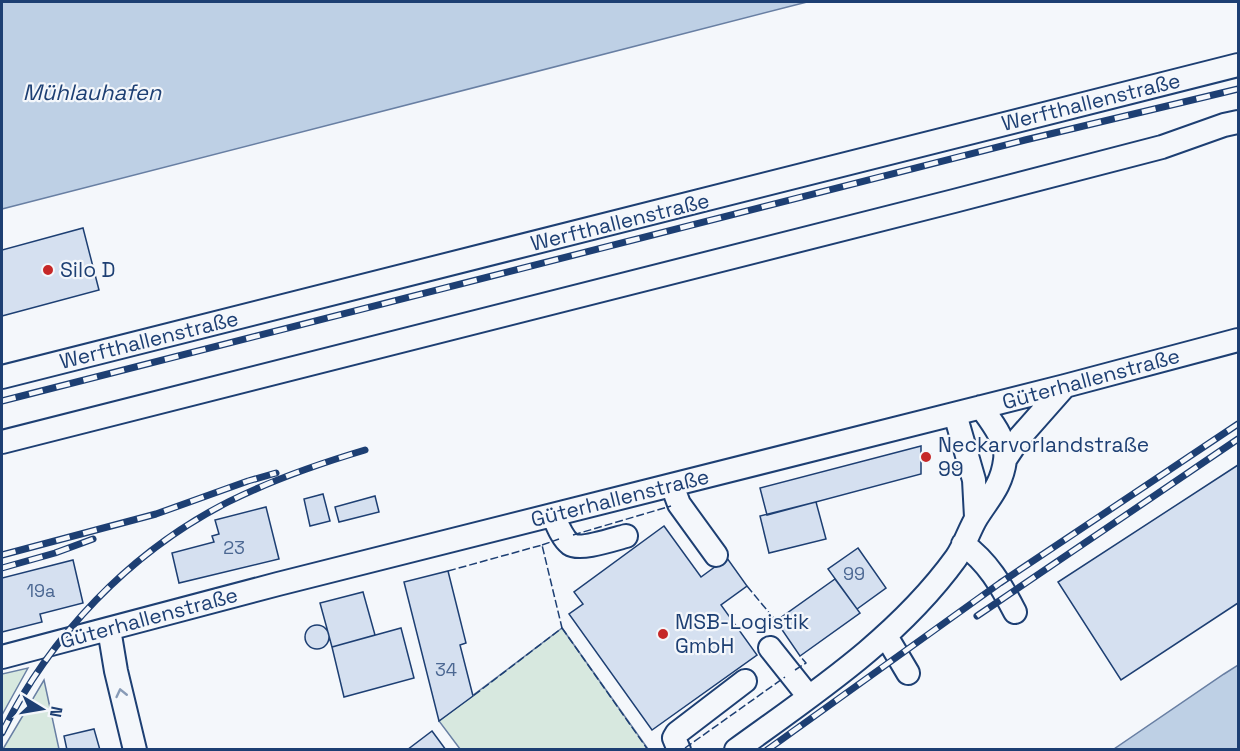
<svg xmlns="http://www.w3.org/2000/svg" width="1240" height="751" viewBox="0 0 1240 751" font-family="'Space Grotesk',sans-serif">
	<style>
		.green { fill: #d7e8df; stroke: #687fa3; stroke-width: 1.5 }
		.water { fill: #bed0e5; stroke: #687fa3; stroke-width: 1.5 }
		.building { fill: #d5e0f0; stroke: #1d3f73; stroke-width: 1.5 }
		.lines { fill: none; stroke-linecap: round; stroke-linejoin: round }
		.minor-casing { stroke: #1d3f73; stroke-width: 26 }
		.minor { stroke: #f4f7fb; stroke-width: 22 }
		.rail-casing { stroke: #1d3f73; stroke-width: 7 }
		.rail { stroke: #f4f7fb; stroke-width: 4.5; stroke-dasharray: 14; stroke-linecap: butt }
		.fence { stroke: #1d3f73; stroke-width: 1.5; stroke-dasharray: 8 3; stroke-linecap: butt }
		.oneway { stroke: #889bb7 }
		.poi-dot { fill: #c62828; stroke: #f4f7fb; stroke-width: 2 }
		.labels { text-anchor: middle; stroke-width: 4.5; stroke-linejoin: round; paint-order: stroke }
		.number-label { font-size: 18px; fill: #4b6792 }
		.street-label { font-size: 21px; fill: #1d3f73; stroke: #f4f7fb }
		.poi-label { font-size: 21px; fill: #1d3f73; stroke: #f4f7fb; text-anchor: start }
		.water-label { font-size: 22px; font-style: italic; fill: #1d3f73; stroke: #f4f7fb }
	</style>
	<rect width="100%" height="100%" fill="#f4f7fb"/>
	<path class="green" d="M562,628L648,749H460L439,721Z
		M28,668L2,715V674Z
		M44,680L59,749H3Z"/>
	<path class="water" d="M2,2H807L2,209Z
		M1238,665V749H1114L1224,674Z"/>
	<path class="building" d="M83,228L99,290L2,316V250Z
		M921,446V474L767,515L760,488Z
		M923,453L931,454L929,462L921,460Z
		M1238,465V603L1121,680L1058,582Z
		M323,494L330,521L310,526L304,499Z
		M375,496L379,512L339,522L335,507Z
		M816,502L826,539L769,553L760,516Z
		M266,507L279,559L179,583L172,553L214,542L212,536L219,534L215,520Z
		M664,526L701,577L727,558L747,586L721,605L757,655L652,730L569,614L583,604L574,592Z
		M858,548L886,588L857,609L828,569Z
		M73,560L83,603L40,614L42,622L2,632V578Z
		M448,571L466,643L460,645L473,696L439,721L404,582Z
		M835,579L860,613L800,656L776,621Z
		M363,592L375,635L332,647L320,603Z
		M305 637a12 12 0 1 1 24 0a12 12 0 1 1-24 0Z
		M401,628L414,678L344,697L332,647Z
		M94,729L100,750H67L64,736Z
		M432,731L446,750H407Z"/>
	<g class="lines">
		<g class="minor-casing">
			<path id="minor" d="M2,377L1238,65
				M955,414L974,480L976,517
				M2,442L954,201L1162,147L1224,125L1238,122
				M1006,458L1020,437L1065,386
				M672,485L679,504L716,555
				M553,515C557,524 562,538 570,544C580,551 614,539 626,536
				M963,544C988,562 1001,585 1015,612
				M109,629L116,671L135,750
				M886,636L908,673
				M770,648L809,697
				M2,657L278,584L1065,386L1238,340
				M679,750L674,738L677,733L745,681
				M736,750C816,692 898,638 956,558C965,545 969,530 977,517C989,498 1002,485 1005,460C1008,442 991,421 981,407"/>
		</g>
		<use href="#minor" class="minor"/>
		<g class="rail-casing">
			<path id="rail" d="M2,401L1025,140L1238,89
				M2,555L156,514L248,481L276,473
				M2,568L55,553L93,539
				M977,616L1238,439
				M2,733C50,636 130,552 228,502C272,480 318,464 365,450
				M767,750L1000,583L1238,424"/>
		</g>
		<use href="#rail" class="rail"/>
		<path class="fence" d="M573,535L671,506
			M542,545L559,539
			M448,571L542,545L562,628L473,696
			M747,586L776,621
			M562,628L648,750
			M795,670L806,663L800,656
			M685,748L785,677"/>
	</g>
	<defs><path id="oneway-chevron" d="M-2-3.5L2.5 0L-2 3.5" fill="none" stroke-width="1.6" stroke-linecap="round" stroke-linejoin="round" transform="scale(1.5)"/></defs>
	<use class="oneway" href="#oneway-chevron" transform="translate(121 693) rotate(-103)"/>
	<g class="poi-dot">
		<circle cx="48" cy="270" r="6"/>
		<circle cx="926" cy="457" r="6"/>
		<circle cx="663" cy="634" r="6"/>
	</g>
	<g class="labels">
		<g class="number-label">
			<text x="234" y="554">23</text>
			<text x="854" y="580">99</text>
			<text x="41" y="597">19a</text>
			<text x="446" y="676">34</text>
		</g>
		<g class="street-label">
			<text transform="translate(1091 102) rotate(-14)" y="7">Werfthallenstraße</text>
			<text transform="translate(620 222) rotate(-14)" y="7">Werfthallenstraße</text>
			<text transform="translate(149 340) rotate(-14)" y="7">Werfthallenstraße</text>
			<text transform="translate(1091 379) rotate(-15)" y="7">Güterhallenstraße</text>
			<text transform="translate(620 498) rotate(-14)" y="7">Güterhallenstraße</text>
			<text transform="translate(149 618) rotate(-15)" y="7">Güterhallenstraße</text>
		</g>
		<g class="poi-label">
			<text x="60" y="277">Silo D</text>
			<text x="938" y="452">Neckarvorlandstraße<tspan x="938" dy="24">99</tspan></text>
			<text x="675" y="629">MSB-Logistik<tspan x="675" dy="24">GmbH</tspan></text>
		</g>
		<g class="water-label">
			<text x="92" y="100">Mühlauhafen</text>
		</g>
	</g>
	<rect width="1240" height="751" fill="none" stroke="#1d3f73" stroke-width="6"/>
	<g transform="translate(42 709) rotate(101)" stroke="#f4f7fb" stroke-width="4.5" paint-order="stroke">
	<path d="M0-4.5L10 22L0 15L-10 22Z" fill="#1d3f73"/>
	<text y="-9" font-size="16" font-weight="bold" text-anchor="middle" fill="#1d3f73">N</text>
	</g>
</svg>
